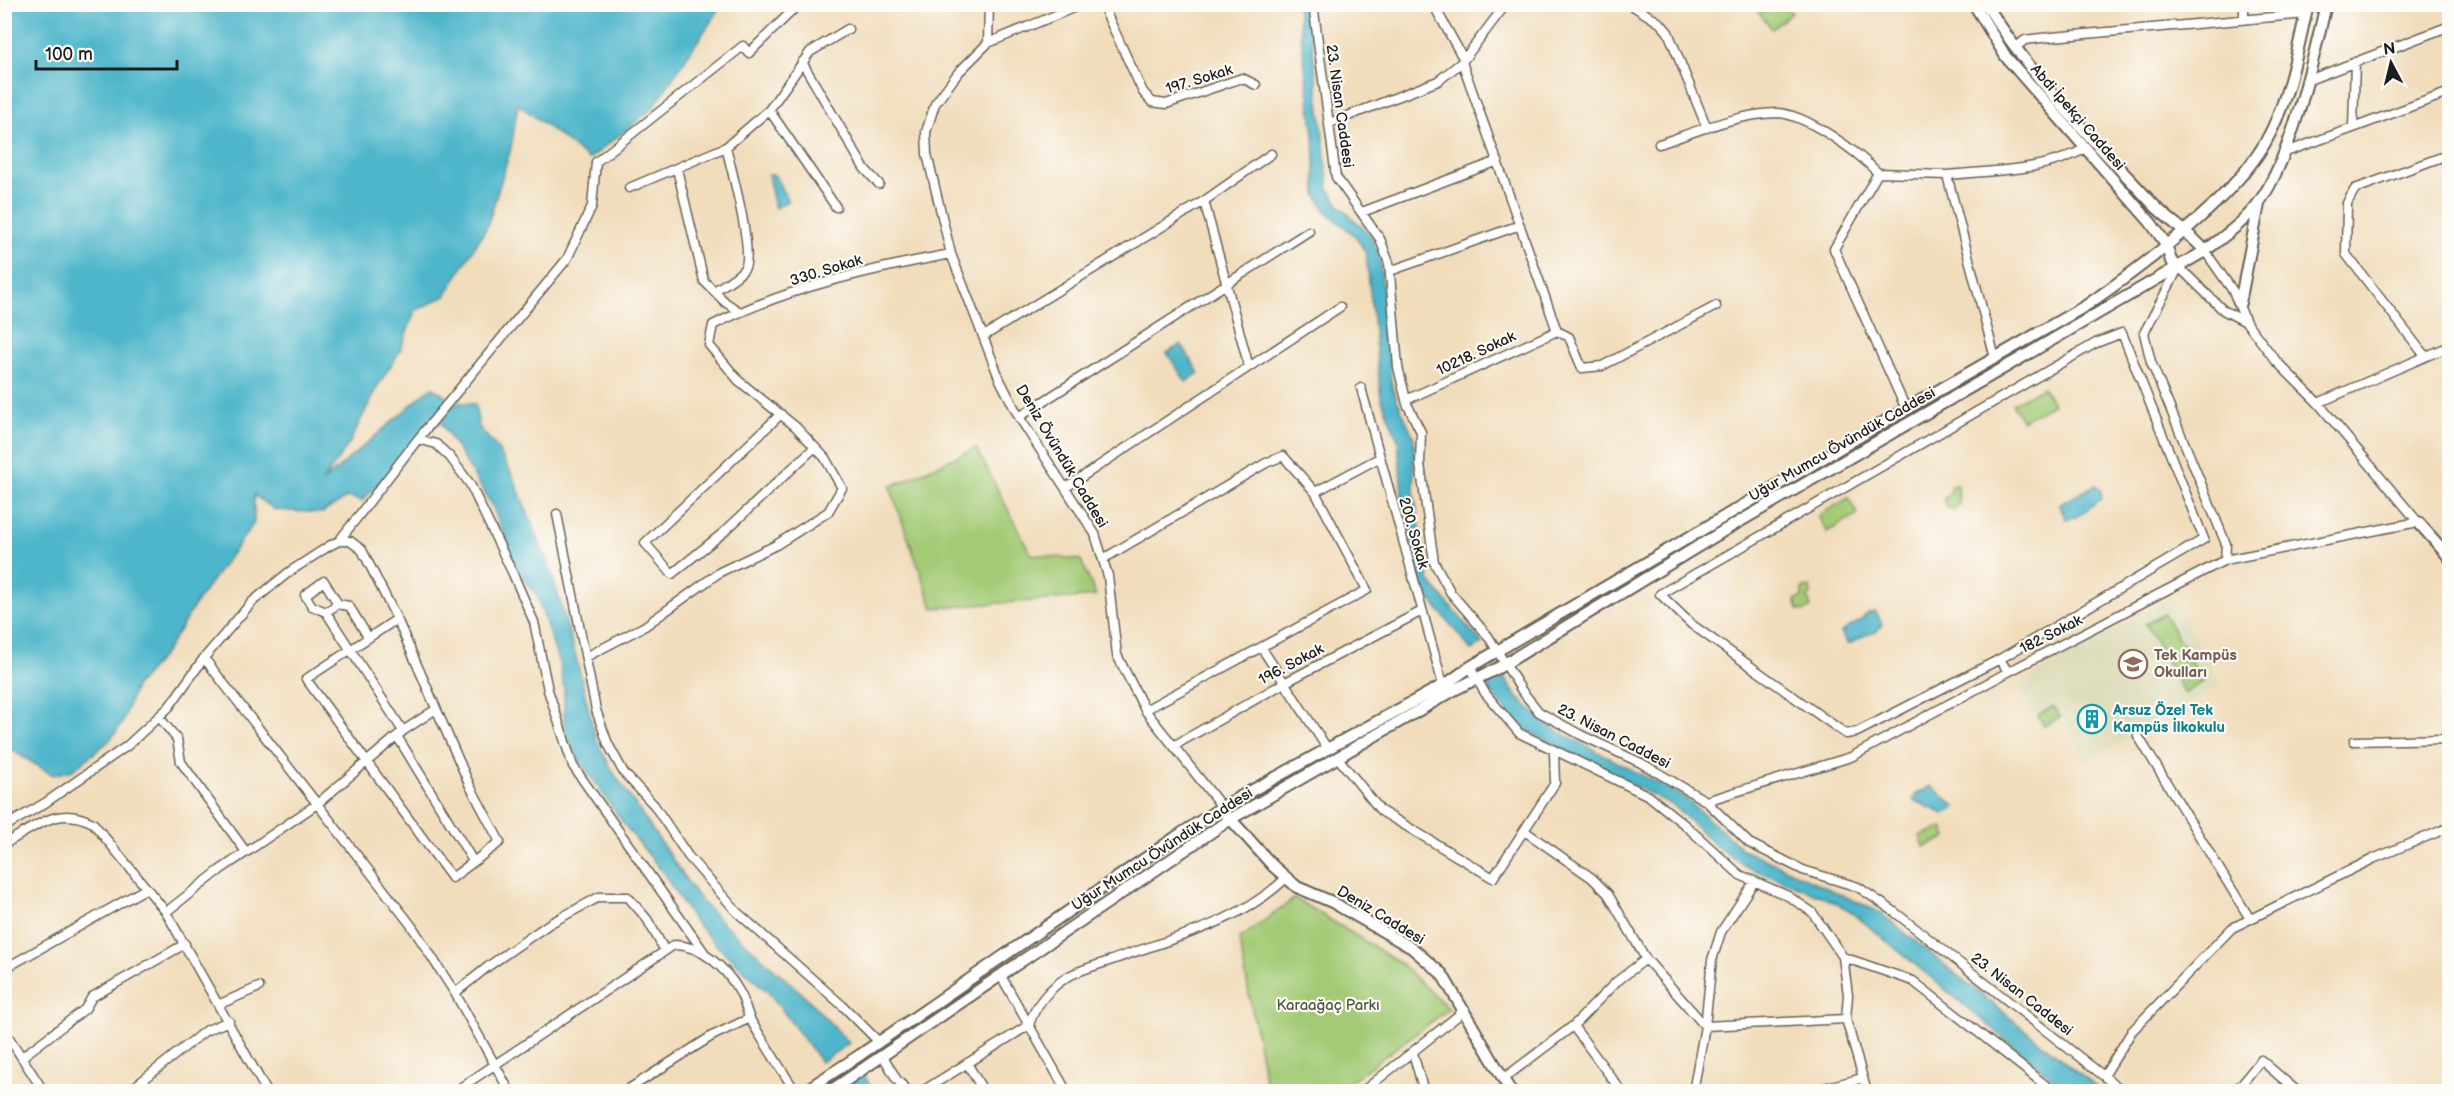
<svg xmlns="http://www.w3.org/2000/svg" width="2454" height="1096" viewBox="0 0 2454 1096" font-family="'Balsamiq Sans',sans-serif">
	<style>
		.built { fill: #deddbb }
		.green { fill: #a3cb76; stroke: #607449; stroke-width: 1.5 }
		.water { fill: #4db6cb; stroke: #346974; stroke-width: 1.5 }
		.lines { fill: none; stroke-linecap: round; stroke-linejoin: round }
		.minor-casing { stroke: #676054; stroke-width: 11 }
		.tertiary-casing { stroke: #676054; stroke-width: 14 }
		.minor { stroke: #fff; stroke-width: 8 }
		.tertiary { stroke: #fff; stroke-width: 10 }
		.labels { text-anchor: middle; stroke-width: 4.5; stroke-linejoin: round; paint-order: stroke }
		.street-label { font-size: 15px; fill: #1c1c1c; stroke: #fdfcf7 }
		.education-label { font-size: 15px; font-weight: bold; fill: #785e54; stroke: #fdfcf7; text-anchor: start }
		.culture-label { font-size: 15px; font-weight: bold; fill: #0d838f; stroke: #fdfcf7; text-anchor: start }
		.park-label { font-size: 15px; fill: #4b593c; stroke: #fdfcf7 }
	</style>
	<rect width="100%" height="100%" fill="#fdfcf7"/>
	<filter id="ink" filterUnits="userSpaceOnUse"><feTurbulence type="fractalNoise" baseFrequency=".0167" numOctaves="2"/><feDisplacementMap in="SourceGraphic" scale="12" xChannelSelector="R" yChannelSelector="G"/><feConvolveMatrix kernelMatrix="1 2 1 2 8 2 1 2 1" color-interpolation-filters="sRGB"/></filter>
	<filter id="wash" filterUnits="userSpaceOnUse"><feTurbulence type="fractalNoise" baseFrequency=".008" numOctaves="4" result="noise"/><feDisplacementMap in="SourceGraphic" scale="24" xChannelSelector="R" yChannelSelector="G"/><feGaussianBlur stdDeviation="1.35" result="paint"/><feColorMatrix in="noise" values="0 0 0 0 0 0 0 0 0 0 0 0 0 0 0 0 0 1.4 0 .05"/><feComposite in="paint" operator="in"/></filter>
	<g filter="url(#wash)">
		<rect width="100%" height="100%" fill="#f1ddbc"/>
		<path class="built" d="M2171,597L2221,684L2087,761L2062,717L2042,729L2017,686Z"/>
		<path class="green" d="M1753,5H1785L1792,13L1772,29Z
			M2043,387L2053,404L2022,421L2012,404Z
			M976,448L1031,554L1081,560L1096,596L933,608L890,487Z
			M1958,485L1959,504L1954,509L1947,508L1944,498L1950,494L1951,486Z
			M1848,498L1858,514L1827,532L1818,516Z
			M1810,587L1811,594L1808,598L1811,607L1805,611L1798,610L1795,600L1802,597V588Z
			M2164,613L2203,682L2184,693L2146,624Z
			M2054,706L2060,717L2044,726L2038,715Z
			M1943,827L1947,838L1924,847L1920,836Z
			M1295,898L1400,963L1449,1009L1337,1091H1267L1239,939Z"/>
		<path class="water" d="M5,5H722L652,109L589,159L518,104L511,148L487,227L445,296L415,311L400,351L376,389L350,442L322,482L432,387L455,402L475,404L479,427L497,448L513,476L552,574L576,657L596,739L613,772L700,900L724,924L805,996L849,1043L821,1062L770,994L716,945L691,917L664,874L623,823L574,752L564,728V689L560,667L537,596L517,570L492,505L440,421L362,501L348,497L322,513L275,510L254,495V523L198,600L165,653L135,687L122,724L109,741L73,770L53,775L5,746Z
			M1297,5H1308L1329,189L1338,204L1371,236L1380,257L1392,388L1414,438V493L1429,581L1482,643L1471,650L1420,587L1414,568L1410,527L1402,496L1398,440L1381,398L1366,253L1356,237L1326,211L1316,194L1314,136Z
			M774,174L788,201L775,208L768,175Z
			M1181,344L1199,373L1186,382L1167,353Z
			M2095,485L2101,491L2102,499L2076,517L2066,519L2059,505C2070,497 2082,493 2095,485Z
			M1876,612L1883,625L1874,633L1867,634L1848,645L1841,632L1861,620L1868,613Z
			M1501,673L1517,697L1550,727L1683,796L1741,848L1879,912L2101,1091H2068L1849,910L1819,895L1747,867L1717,847L1674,806L1524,729L1512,719L1483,682Z
			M1931,786L1956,807L1944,814L1913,800L1915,795Z
			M863,1073L873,1091H848L845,1085Z"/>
	</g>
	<g filter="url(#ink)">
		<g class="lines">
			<g class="minor-casing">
				<path id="minor" d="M1083,4L988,43L958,73L935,104L926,132L927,154L951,254L1000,380L1019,417L1095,534L1108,576L1117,655L1145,710L1222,807
					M1102,4L1143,92L1152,102L1166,104L1242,78L1256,85
					M1313,4L1336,177L1380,239L1389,263L1398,367L1407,404L1421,432L1420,464L1434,562L1451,593L1488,636L1522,691L1539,712L1581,735L1641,763L1706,801L1749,843L1803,870L1858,887L1892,910L2124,1092
					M1433,4L1463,58
					M1630,4L1660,23L1668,32L1707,128
					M2244,4V19
					M988,43L989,4
					M2015,48L2025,40L2041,38L2306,14
					M802,62L864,168L879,184
					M1462,62L1557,331L1569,337L1582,368L1602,366L1716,306
					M2355,62L2353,128L2450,92
					M2306,81L2450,26
					M769,110L836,207
					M1330,123L1438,81L1462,62L1506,4
					M1659,144C1695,132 1737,114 1776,113C1805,113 1858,152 1878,173L1947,175L1995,358
					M2283,153L2353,128
					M677,169L704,281L725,302L740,312
					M1878,173L1834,249L1906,409
					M1947,175C1994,170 2044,172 2086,148
					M629,188L726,147L769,110L810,52L848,29
					M1204,201L1249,367
					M1362,212L1498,161
					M2205,251L2233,291L2246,322L2276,361L2318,403L2450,346
					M1390,271L1520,225
					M714,291C723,285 737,278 744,269C755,256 731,167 726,147
					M984,336L1204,201L1271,154
					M2425,356L2346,254L2347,203L2355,189L2450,154
					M1361,388L1443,685
					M1406,400L1557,331
					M781,414L645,543L672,574L724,532L815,447
					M1019,417L1309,231
					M418,439L436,444L450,457L470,484L513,574L534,622L548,690L573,766L706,955
					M1065,488L1340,307
					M1315,492L1379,458
					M557,514L596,710L608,744L624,773L654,805L688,856L737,912L844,1007L879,1042
					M339,541L418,439L567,259L592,206L596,162L743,46L749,53L799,4
					M1103,559L1266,463L1283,456L1315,492L1367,590L1145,710
					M2225,560L2226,544L2151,362L2144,333L2179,267L2223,310L2246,322
					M338,604L324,581L305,595L312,606L326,612L403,731
					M326,612L338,604L349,606L368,637
					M1261,647L1327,748
					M586,657L645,626L720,572L776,545L828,512L842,488L825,458L796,427L739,381L709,345L713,325C786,288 871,269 951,254
					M204,658L411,925L455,993L510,1092
					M2000,659L2204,539L2122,333L2096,343L1660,594L1691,624L1846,734L1857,732L2000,659L2008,672
					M1470,667L1485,693L1519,733L1649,796L1685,825L1740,875L1788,896L1812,912L1843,957L1848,995L1846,1019L1867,1092
					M159,717L177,739L181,762L246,852
					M397,736L473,861
					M2138,736L2250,919
					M2354,741L2450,739
					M1175,745L1286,682L1422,611
					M1338,758L1381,811L1493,878L1555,783L1554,752
					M1706,801L1851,757L2008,672L2225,560L2418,522L2318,403
					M4,827L45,803L127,746L169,707L204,658L252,602L289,572L329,546L339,541H350L362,550L397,619L470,786L500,842L452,878L306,679L397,619
					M1526,832L1592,878L1608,894L1646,959L1705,1026L1846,1019
					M4,844C36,827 57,804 93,823L166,912L267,1092
					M166,912L220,870L317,804L403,731L436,709
					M1843,957L1913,981L2054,1092
					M4,969L147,888
					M1001,976L1067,1092
					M455,993L490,965L549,924L599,897H628L647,919L665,951
					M220,1004L259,987
					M1573,1026L1622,1092
					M4,1030L44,1092
					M1413,1053L1424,1092
					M883,1056L897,1080L909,1092
					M22,1057L85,1009L92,997L185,944
					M967,1063L984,1092
					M2104,1076L2132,1031L2232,928L2375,858L2450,827
					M1503,1079L1573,1026L1616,982L1646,959
					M128,1092L205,1031L229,1021
					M454,1092L674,945C701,945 726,968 739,991C745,1000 746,1012 751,1021C766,1045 780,1068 796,1092
					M624,1092L712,1036L750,1018
					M921,1092L1029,1025C1035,1005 1050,987 1069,976C1082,969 1098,965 1112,960C1171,938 1241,923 1287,877
					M1362,1092L1465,1010
					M1693,1092L1705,1026L1712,960L1721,932L1754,882
					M1808,1092L1863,1078
					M2235,1092L2261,1060L2298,1092"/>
			</g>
			<g class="tertiary-casing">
				<path id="tertiary" d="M1974,4L2006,57L2151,223L2166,244L2171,261L2179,267
					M1986,4C2031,77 2093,140 2151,202C2167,220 2190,232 2205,251
					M2240,303L2259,204
					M2418,522L2450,558
					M1226,814L1273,866L1297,887L1332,902L1412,948L1442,974L1511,1092
					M803,1092L860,1055L1176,837L1222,807L1449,682L1470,667L1906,409L2087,305C2140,268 2233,199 2265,143C2289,101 2297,51 2308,4
					M829,1092L1229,820L1456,689L1498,668L1725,530L2205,251C2223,237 2243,223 2257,205C2291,161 2313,60 2326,4"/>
			</g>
			<use href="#minor" class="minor"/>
			<use href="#tertiary" class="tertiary"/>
		</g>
	</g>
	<defs>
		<g id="school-ring" transform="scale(1.5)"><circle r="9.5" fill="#fdfcf7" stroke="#8d6e63" stroke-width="1.5"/><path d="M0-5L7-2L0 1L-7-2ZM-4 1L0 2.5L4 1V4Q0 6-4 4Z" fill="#8d6e63"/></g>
		<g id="building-ring" transform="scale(1.5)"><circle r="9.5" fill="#fdfcf7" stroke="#0f9aa8" stroke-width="1.5"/><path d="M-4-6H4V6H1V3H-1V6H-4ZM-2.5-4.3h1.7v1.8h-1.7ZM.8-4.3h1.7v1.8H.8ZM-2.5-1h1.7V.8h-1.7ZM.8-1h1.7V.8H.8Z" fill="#0f9aa8"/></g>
	</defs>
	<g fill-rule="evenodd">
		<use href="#school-ring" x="2133" y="664"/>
		<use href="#building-ring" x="2092" y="719"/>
	</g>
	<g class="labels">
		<g class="street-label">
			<text transform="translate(1199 79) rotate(-17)" y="5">197. Sokak</text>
			<text transform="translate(1340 106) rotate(82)" y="5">23. Nisan Caddesi</text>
			<text transform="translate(2078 117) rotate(49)" y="5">Abdi İpekçi Caddesi</text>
			<text transform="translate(826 270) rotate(-17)" y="5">330. Sokak</text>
			<text transform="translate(1476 353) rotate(-25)" y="5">10218. Sokak</text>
			<text transform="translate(1842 444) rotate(-30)" y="5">Uğur Mumcu Övündük Caddesi</text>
			<text transform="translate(1062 456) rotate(59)" y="5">Deniz Övündük Caddesi</text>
			<text transform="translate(1414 533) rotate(74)" y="5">200. Sokak</text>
			<text transform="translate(2051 634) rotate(-27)" y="5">182 Sokak</text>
			<text transform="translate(1291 664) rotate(-28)" y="5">196. Sokak</text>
			<text transform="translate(1614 736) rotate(27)" y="5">23. Nisan Caddesi</text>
			<text transform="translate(1162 849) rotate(-33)" y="5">Uğur Mumcu Övündük Caddesi</text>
			<text transform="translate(1381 915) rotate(31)" y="5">Deniz Caddesi</text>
			<text transform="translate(2022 994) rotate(38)" y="5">23. Nisan Caddesi</text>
		</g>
		<g class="education-label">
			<text x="2154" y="660">Tek Kampüs<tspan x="2154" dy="17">Okulları</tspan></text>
		</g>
		<g class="culture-label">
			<text x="2113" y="715">Arsuz Özel Tek<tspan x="2113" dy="17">Kampüs İlkokulu</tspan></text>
		</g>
		<g class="park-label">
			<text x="1328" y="1010">Karaağaç Parkı</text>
		</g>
	</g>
	<rect width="2454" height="1096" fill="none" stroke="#fdfcf7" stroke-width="24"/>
	<g transform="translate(2391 63) rotate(353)" stroke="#fdfcf7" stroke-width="4.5" paint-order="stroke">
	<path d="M0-4.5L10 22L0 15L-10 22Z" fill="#1c1c1c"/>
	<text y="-9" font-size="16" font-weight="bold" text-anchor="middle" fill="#1c1c1c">N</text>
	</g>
	<path d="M36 60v9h141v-9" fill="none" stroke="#1c1c1c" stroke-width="3"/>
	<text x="45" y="60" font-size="18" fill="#1c1c1c" stroke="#fdfcf7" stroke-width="4.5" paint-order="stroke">100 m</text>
</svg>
